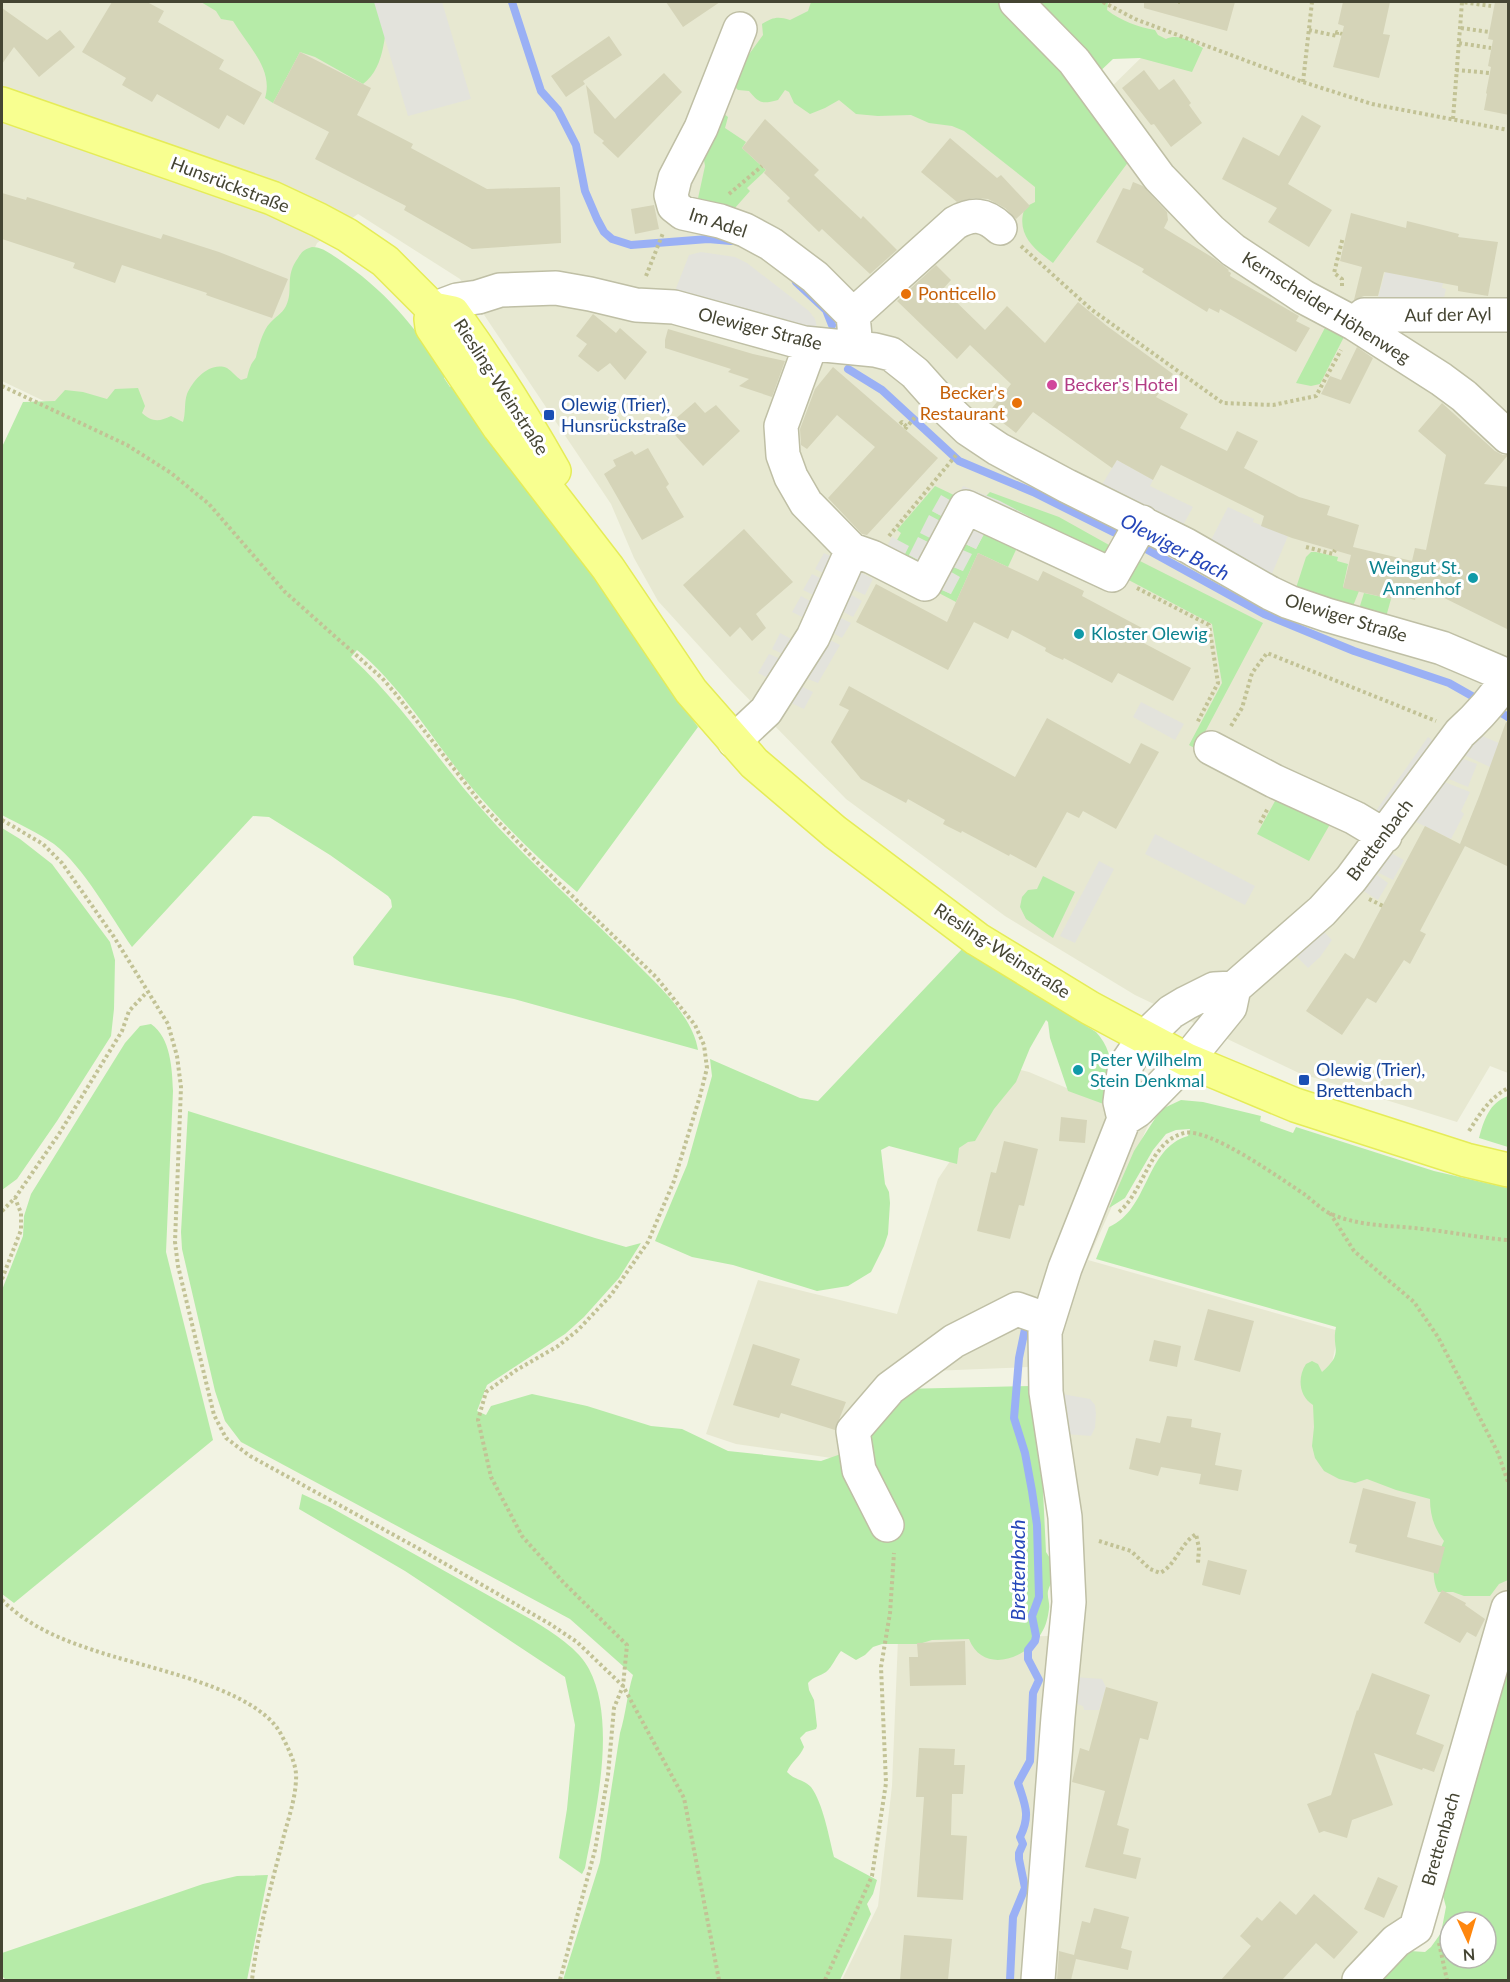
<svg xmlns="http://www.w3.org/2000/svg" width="1510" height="1982" viewBox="0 0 1510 1982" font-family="Lato,sans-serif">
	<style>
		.residential { fill: #e7e8d1 }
		.green { fill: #b6eba8; fill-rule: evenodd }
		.parking { fill: #e3e3dc }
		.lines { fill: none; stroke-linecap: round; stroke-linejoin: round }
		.stream { stroke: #9ab0f5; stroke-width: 8 }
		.building { fill: #d5d4b8 }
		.minor-casing { stroke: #bfbfa5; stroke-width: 36 }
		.major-casing { stroke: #e5ec58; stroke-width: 36 }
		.path { stroke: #c2c295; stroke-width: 4; stroke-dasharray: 3 3; stroke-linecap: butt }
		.minor { stroke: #fff; stroke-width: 33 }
		.major { stroke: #f8ff90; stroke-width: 33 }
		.food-dot { fill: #e8710a; stroke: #fff; stroke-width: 2 }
		.hotel-dot { fill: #d1479c; stroke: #fff; stroke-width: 2 }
		.transit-dot { fill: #1a4fb4; stroke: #fff; stroke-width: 2 }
		.culture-dot { fill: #0f9aa8; stroke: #fff; stroke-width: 2 }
		.labels { text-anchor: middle; stroke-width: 6; stroke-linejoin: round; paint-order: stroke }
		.street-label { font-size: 18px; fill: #454533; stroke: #fff }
		.food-label { font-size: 18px; fill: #c56008; stroke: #fff; text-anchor: start }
		.hotel-label { font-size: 18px; fill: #b23c85; stroke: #fff; text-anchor: start }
		.transit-label { font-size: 18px; fill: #164399; stroke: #fff; text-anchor: start }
		.culture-label { font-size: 18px; fill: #0d838f; stroke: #fff; text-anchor: start }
		.water-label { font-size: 20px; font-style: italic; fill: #2546b9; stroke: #fff }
	</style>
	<rect width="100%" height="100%" fill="#f2f3e3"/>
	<path class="residential" d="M2,2H866L1094,104L1154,45L1083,2H1508V1073L1490,1066L1457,1122L1299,1073L1135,995L1005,916L846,799L732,682L658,601L634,558L611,504L460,279L358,214L317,243L250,386L201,476L2,381Z
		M1013,1068L1029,1072L1149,1123L1088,1260L1339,1331L1317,1431L1508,1493V1652L1440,1859L1363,1980H842L878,1906L892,1786L898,1639L1049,1636L1073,1639L1051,1366L931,1371L902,1394L879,1444L845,1460L736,1444L706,1434L758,1280L897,1314L938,1179Z"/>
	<path class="green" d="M201,2H390C384,30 387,66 363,84L315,57L300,52L273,103L265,98C274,69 247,45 233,21L221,19L216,11Z
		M811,2H1108L1107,10C1121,21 1138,27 1155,30L1158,35L1166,39C1178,33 1192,42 1203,48L1192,72L1140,58L1113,59L1094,77L1132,157L1053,263C1034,249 1015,234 1025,207L1035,202V187L964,131L952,126L929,123L911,115L878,116L856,114L839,100L825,108L810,114L794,103L789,92L785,90L778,100C762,104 760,104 749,91L738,90L733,85L736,66L747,57L763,35L762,24C773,17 778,16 790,20L808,11Z
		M720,111L728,117L725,128L746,142L742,148L766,170L747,188L750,191L727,217L697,203L705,166L704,160L694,154Z
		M312,247C322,247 329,253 337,258C384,289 415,326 445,373L444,378L450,387H460L698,727L577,892C539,860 504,825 472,788C434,742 403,688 357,650L351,657C403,704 440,764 487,815C534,867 587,913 636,963C659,986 693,1017 698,1050L514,999L354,965L353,957L392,907L391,900L388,896L330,855L269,817L253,816L132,947C111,917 83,866 54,844C38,833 19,824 2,815V447L23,402L55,401L65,390L83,392L107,399L115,389L138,388L145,406L142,413C152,422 159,422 171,416L183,422C186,413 184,402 187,394C193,380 210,361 227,368C232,371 236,377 241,380L247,378C248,374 249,369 251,365C251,364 256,358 256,357C258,348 263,330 270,323C275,317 282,314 286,306C294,290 284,277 298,258C302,251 305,249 312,247Z
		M1328,322L1347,331L1320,384L1311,386L1296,383Z
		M935,486L958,497L932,511L947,519L944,523L929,516L935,541L909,555L922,562L919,569L901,560L897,540L901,533L897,530Z
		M990,492L1059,517L1118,550L1112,561L986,496Z
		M985,532L1021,539L1008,567L978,553L956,602L935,591L937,587L951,594L946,569L948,564L963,571L958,547L961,542L976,549Z
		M1311,552H1316L1338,557L1337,561L1348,564L1343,587L1359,591L1353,606L1296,588L1306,557Z
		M1132,557L1263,623L1196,749L1189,745L1222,683L1212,624L1121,576Z
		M1364,593L1391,599L1386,617L1359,609Z
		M1281,790L1333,819L1309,861L1257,834Z
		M2,828L20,839L52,864L110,942L115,960L114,1009L111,1036L57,1121L17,1179L2,1190Z
		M1043,876L1075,892L1053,938L1026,919L1020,907L1022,897L1028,890L1037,889Z
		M963,948L1096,1032C1116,1053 1112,1079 1109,1106L1068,1091L1050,1038L1048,1022L1046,1020L1030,1048L1016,1082L994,1109L975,1141L968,1142L959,1148L957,1164L889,1146L881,1150L885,1184L889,1192L890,1203L888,1234L884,1246L871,1272L848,1286L817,1291L733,1265L692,1257L655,1241L687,1165L712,1076L710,1059L800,1098L818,1101Z
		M151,1024C171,1038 172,1069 173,1091L166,1252L213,1440L14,1603L2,1594V1290L23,1236L24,1216L31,1194L125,1043L140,1026Z
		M1508,1096V1147L1479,1138C1484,1120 1489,1103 1508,1096Z
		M1181,1100L1203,1102L1261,1116L1260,1121L1293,1133L1296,1127L1434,1171L1508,1188V1580L1499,1584L1490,1596H1464L1453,1592H1438C1429,1573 1436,1558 1444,1541C1434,1528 1430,1515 1430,1499L1396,1490L1367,1479L1355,1483L1339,1479L1324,1471L1315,1458L1312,1446L1314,1427L1313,1405C1299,1396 1297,1378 1306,1364L1312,1361L1318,1364L1322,1372C1345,1352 1331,1349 1336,1327L1096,1259L1109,1227C1149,1210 1145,1148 1188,1136L1190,1129L1176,1130L1166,1134L1153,1150L1125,1198L1109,1208L1134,1151L1156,1117L1164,1108Z
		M188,1111L595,1238L626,1247L641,1243L619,1278L584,1317L565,1334L487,1385L477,1411L486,1415L491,1406L532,1394L587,1406L651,1426L682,1429L728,1451L821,1461L872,1443L871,1432L902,1389L1032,1386L1042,1470L1046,1552C1051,1559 1056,1569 1053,1578C1052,1583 1049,1586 1048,1591C1047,1597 1050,1603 1049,1609C1048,1617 1046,1626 1042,1632C1028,1659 983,1675 969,1639L932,1640L919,1644H882L873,1647L865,1655L856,1660L841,1651C835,1658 833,1666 826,1672C819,1677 814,1676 808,1683L809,1690L814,1700L817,1726L816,1729L806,1732L800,1738L804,1747C800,1757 791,1762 787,1772C794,1780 803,1779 811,1787C823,1803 829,1837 834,1857L877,1880L873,1894L867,1904L871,1914L840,1980H563L600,1862L620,1733C626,1714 627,1694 633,1675L570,1619L241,1442L225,1421L215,1391L182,1249L181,1232Z
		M302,1494L330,1507L534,1621C552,1632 580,1650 589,1669C617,1722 596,1811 585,1868L582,1874L559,1858L567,1809L575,1725L565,1677L405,1571L299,1509Z
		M1508,1660V1980H1373L1391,1963L1410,1951L1425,1952L1431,1947L1441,1933L1446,1907L1438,1877ZM1450,1922H1486V1958H1450Z
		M268,1875L247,1980H6L2,1976V1953L203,1884L237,1876Z"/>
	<path class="parking" d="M374,2H442L471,99L408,116Z
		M701,252L735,257L747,263L809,311L815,319L817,327L816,331L675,291L689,255Z
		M1386,269L1395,274L1443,283L1442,288L1446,289L1441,310L1375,308Z
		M1117,460L1153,480L1150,486L1193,507L1182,527L1100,488Z
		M963,486L1000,501L1112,561L985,532L976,549L961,542L958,548L972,554L963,571L948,565L946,569L960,577L951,594L937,588L930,600L863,566L860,572L873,579L865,595L850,588L848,593L862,601L853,617L840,610L837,616L851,623L842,638L829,631L826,638L840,645L818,683L803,677L799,685L813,692L804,709L789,702L772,680L758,673L769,654L783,660L785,655L772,649L780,633L795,641L806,619L792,612L801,596L814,603L817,597L803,590L812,574L826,581L829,576L815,569L824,553L837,559L884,552L892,537L909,546L902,560L919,569L922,562L909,555L918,537L932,544L934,540L920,533L929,515L944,523L947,519L932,511L941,495L955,503Z
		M1228,507L1254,519L1253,522L1288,536L1271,576L1210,542Z
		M1141,702L1184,724L1175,740L1133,717Z
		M1482,736L1499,743L1490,767L1464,755Z
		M1428,737L1439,745L1383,821L1373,815Z
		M1461,758L1477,764L1468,787L1444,777Z
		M1442,781L1470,792L1461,811L1464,814L1451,839L1412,820Z
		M1155,834L1255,886L1245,905L1145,854Z
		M1387,851L1404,860L1393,880L1379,873L1377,875L1388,883L1378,900L1360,889Z
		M1099,861L1114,869L1075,943L1060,936Z
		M1323,931L1332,940L1320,957L1308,968L1296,956Z
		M1056,1393L1090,1399L1095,1405L1096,1414L1095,1428L1091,1436L1065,1434Z
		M1073,1677L1102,1679L1106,1687L1099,1710H1084L1083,1706L1074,1703Z"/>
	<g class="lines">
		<path class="stream" d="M512,2L541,91L558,110L576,145L585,191L597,219L604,232L612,239L631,245L708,239L731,241
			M796,282L826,310L832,325
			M848,369L882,390L959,461L1033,492L1123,537
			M1137,544L1264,614L1354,651L1449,683L1479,700
			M1495,709L1508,717
			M1010,1980L1013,1917L1025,1888L1019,1859V1853L1023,1844L1020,1837C1031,1815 1025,1805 1018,1783L1030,1761L1033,1693L1039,1680L1028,1659V1650L1035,1641L1036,1636L1032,1616L1039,1597L1037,1525L1032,1491L1025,1453L1014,1418L1019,1358L1025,1329"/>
	</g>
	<path class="building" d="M112,2H147L164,11L158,22L224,60L219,69L262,93L244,125L227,115L219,129L157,94L152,102L122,85L126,78L82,52Z
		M666,2H720L683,27Z
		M1144,2H1235L1227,31L1144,8Z
		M1343,2H1390L1383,34L1390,35L1379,78L1333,67L1344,26L1338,24Z
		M1495,2H1509V115L1484,110L1487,94L1486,93L1491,67L1488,66L1493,40L1488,39Z
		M2,8L47,40L60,30L75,47L39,77L14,47L2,64Z
		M609,36L622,55L583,81L585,84L566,97L551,76Z
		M300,52L371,88L357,115L413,144L411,148L487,189L560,187L561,243L472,249L404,210L406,206L315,159L329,132L273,103Z
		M1144,70L1159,90L1174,79L1191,103L1189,105L1202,123L1171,147L1154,124L1151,125L1122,88Z
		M664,73L682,92L618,158L602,143L604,141L594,133L586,85L615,119Z
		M1302,115L1321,126L1288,184L1332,210L1309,247L1268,222L1277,208L1222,179L1243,137L1279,156Z
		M765,119L819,170L814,175L861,219L863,216L897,250L870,274L822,229L819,232L787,201L790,198L764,173L766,170L742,148Z
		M950,138L997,178L1001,175L1030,206L1016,219L1005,208L988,199L973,198L957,202L921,172Z
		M1133,182L1143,186L1167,212L1168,220L1164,228L1215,259L1229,270L1228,271L1231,273L1230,276L1299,316L1296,321L1310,328L1296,352L1220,309L1219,313L1209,308L1207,312L1142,272L1144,269L1096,242L1123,188L1130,190Z
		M2,193L26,200L27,197L161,239L163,234L219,252L288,279L272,318L206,295L207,293L122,265L115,283L73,268L75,263L2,239Z
		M654,205L659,229L635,234L631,209Z
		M1351,213L1406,228L1407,221L1459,234L1458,237L1498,242L1488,296L1458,291V286L1384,272L1378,296H1364L1354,300L1362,267L1340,261Z
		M936,265L951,280L943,289L985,330L1007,306L1045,343L1078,302L1107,326L1173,374L1156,397L1188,414L1180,428L1227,451L1237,431L1258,441L1244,468L1299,497L1330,506L1327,515L1359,525L1353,547L1412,561L1415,548L1426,550L1446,455L1418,431L1442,403L1495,451L1503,455H1508L1484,484L1509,487V630L1418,585L1415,600L1392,594L1391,599L1343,588L1351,555L1292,538L1261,526L1264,516L1161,465L1153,480L1117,460L1112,468L1033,412L1016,433L989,412L1011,384L970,345L957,359L897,301Z
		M593,314L616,333L620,328L647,352L625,380L610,363L598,372L578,356L587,344L576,336Z
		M668,329L753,354L785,361L772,397L739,386L749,379L728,372L731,369L665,348V340Z
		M1357,347L1373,358L1350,404L1321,394L1330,376L1341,380Z
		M833,367L938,458L867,535L862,534L828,498L875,447L837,415L807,449L801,445L800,429L815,389Z
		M695,402L705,413L716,405L740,431L703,466L667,426Z
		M648,448L669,484L666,487L684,517L642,540L604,474L616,466L613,460L632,451L635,455Z
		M744,529L793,582L756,614L766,628L752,641L740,627L730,637L683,585Z
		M978,553L1038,581L1043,571L1084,591L1082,596L1142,628L1136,639L1191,668L1173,701L1118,673L1112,683L1064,658L1063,660L1054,656L1045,651L1046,648L1012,630L1008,639L974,622L948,670L856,622L876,584L947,622Z
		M849,686L1015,777L1047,718L1130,764L1141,743L1159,752L1116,829L1083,811L1079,818L1067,812L1036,868L1010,854L1009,856L962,831L961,833L943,824L945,820L908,799L906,803L861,779L831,742L849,710L839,705Z
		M1506,722L1509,723V867L1465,846L1420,931L1426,934L1410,964L1404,960L1376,1003L1367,998L1342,1035L1306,1011L1345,953L1354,959L1425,826L1460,844L1480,794Z
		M1061,1117L1087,1120L1085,1143L1059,1141Z
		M1004,1141L1038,1149L1024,1206L1019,1205L1010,1239L977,1231L991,1172L996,1173Z
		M1208,1309L1254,1321L1240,1372L1194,1360Z
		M1154,1340L1181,1346L1177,1367L1149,1361Z
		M753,1344L800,1359L791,1385L846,1402L835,1430L781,1413L779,1418L733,1405Z
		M1167,1416L1192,1419L1191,1427L1221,1433L1215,1465L1242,1470L1238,1491L1199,1484L1201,1474L1161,1467L1158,1476L1129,1469L1136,1438L1160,1443Z
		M1363,1488L1416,1502L1407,1537L1445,1547L1438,1574L1355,1552L1357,1545L1349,1543Z
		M1208,1560L1247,1570L1240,1595L1202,1585Z
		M1442,1590L1466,1603L1465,1605L1485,1619L1476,1637L1467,1632L1460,1643L1424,1623Z
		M965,1641L966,1685L910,1686L909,1657H918L917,1643Z
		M1372,1673L1430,1695L1416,1734L1444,1745L1434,1772L1423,1768L1422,1770L1374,1753L1393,1805L1352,1820L1347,1838L1324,1831L1319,1833L1307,1804L1331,1795L1357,1710L1358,1711Z
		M1106,1687L1158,1702L1148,1740L1140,1738L1117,1825L1129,1829L1123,1854L1141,1858L1136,1879L1085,1867L1105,1791L1072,1782L1080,1748L1089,1751Z
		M919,1748L955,1749L954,1765H965L963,1794H952L951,1835L967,1836L963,1900L917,1897L924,1797H916Z
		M1378,1877L1398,1886L1384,1918L1364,1909Z
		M1314,1894L1358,1932L1334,1959L1316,1943L1282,1980H1221L1251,1946L1240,1936L1257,1917L1262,1921L1280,1901L1296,1915Z
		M1094,1908L1129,1917L1121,1948L1132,1951L1128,1970L1076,1959L1071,1980H1057L1059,1951L1074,1955L1082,1921L1090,1923Z
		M904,1935L952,1939L948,1980H900Z"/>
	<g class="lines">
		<g class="minor-casing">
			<path id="minor" d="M1016,2L1074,61L1159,177L1210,230L1233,250L1304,297L1355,324L1441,379L1464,396L1508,437
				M740,29L701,128L675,178L671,195L674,206L683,213L720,221L745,230L771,244L815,277L853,315L856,348
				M433,309L457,300L478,297L500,290L556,288L590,294L636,305L674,307L804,343L875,350L891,354L915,373L949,411L968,429L998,449L1067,486L1186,545L1270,593L1289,602L1327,615L1442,648L1508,676
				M853,315L955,223C973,213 985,214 1000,228
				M1355,324L1364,315H1508
				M811,344L781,426L783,455L791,477L806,503L852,550
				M734,741L766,711L813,637L852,550L872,557L925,584L966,507L1112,575L1142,522
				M1211,748L1274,781L1355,818L1385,836
				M1124,1119L1138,1110L1187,1060L1230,1007L1234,988L1322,911L1351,879L1460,733C1479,716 1495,698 1508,677
				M887,1525L859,1470L853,1431L890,1388L954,1341L1017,1309L1048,1320
				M1038,1980L1058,1717L1069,1602L1065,1517L1046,1392L1045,1332L1065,1268L1124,1119L1120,1102L1124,1072L1129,1060L1144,1038L1171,1012L1186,1003L1214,989L1234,988
				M1359,1980L1396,1941L1416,1928L1508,1608"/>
		</g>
		<g class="major-casing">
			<path id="major" d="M2,104L272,198L319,220L347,235L385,261L433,309
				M433,309L431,319L432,327L499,427L608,568L691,691L754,763L835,832L977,939L1090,1008L1187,1060L1295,1105L1466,1160L1508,1170
				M433,309L453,313C490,364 523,416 554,471"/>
		</g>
		<path class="path" d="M1103,2L1135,19L1303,82L1372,104L1508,130
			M1178,2H1180
			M1461,28L1489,32
			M1309,30L1337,36V32L1342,34
			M1459,43L1491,48
			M1456,70L1490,73
			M1303,82L1312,2
			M1453,119L1462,2L1491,6
			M729,194L762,166
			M1021,246L1092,310L1223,403L1273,405L1316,396L1341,350
			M646,276L663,233
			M1342,286V279L1334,273L1343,237
			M2,386L127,445L171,473L209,504L285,592L382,678L395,693L483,806L536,861L656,977L695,1025L704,1045L707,1068L700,1096L674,1181L648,1242L611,1295L578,1330L558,1346L518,1369L486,1392L478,1420L491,1477L522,1536L564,1583L627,1645L623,1686L614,1708L608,1775L595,1850L560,1980
			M900,424L902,422L907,427
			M905,429L916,416
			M889,536L957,454
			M1306,547L1333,554L1335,550
			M1137,588L1209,625L1218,683L1197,723
			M1231,726L1242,708L1252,673L1267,653L1436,721
			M2,820L43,844L62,863L114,937L168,1024L177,1056L181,1087L175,1242L178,1266L214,1415L226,1438L250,1456L423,1551L550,1624L577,1642L623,1686L684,1798L719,1980
			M1260,823L1268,808
			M1369,899L1383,906
			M1469,1131C1481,1112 1489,1099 1508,1088
			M2,1211L15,1198L59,1134L122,1031L129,1011L147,992
			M1119,1212C1145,1190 1149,1142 1184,1133C1209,1127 1281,1179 1304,1194C1312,1200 1320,1208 1329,1213C1359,1227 1391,1225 1423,1229C1452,1232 1480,1238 1508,1240
			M1330,1213L1354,1251L1414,1302L1438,1337L1498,1453L1508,1482
			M2,1279L21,1230V1213L15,1198
			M1099,1541L1131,1551L1150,1569L1160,1573C1176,1565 1180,1544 1196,1534L1199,1548L1198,1563
			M2,1600C27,1625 59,1639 93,1650C142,1667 238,1684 273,1723C279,1729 283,1738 287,1746C292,1757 297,1768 296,1780C295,1802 287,1822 282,1843C271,1887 257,1935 252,1980
			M1439,1943L1447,1980
			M825,1980L872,1876L886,1783L881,1667L890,1613L894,1553"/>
		<use href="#minor" class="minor"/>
		<use href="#major" class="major"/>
	</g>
	<g class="food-dot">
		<circle cx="906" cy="294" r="6"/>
		<circle cx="1017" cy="403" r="6"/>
	</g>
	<circle class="hotel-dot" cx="1052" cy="385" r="6"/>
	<g class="transit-dot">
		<rect x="543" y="409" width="12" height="12" rx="3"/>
		<rect x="1298" y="1074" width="12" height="12" rx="3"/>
	</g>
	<g class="culture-dot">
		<circle cx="1473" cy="578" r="6"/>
		<circle cx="1079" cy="634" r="6"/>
		<circle cx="1078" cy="1070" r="6"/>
	</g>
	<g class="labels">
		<g class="street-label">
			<text transform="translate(230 185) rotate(21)" y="6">Hunsrückstraße</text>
			<text transform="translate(718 223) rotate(18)" y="6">Im Adel</text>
			<text transform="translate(1326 308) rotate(32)" y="6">Kernscheider Höhenweg</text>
			<text transform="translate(1448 315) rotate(-1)" y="6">Auf der Ayl</text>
			<text transform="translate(760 329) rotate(14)" y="6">Olewiger Straße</text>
			<text transform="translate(501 387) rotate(57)" y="6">Riesling-Weinstraße</text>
			<text transform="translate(1346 618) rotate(17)" y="6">Olewiger Straße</text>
			<text transform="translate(1380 840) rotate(-53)" y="6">Brettenbach</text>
			<text transform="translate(1002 951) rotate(33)" y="6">Riesling-Weinstraße</text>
			<text transform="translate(1441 1839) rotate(-74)" y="6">Brettenbach</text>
		</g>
		<g class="food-label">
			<text x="918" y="300">Ponticello</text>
			<text x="1005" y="399" text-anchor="end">Becker's<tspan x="1005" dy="21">Restaurant</tspan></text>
		</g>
		<g class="hotel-label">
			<text x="1064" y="391">Becker's Hotel</text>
		</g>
		<g class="transit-label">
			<text x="561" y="411">Olewig (Trier),<tspan x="561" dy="21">Hunsrückstraße</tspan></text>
			<text x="1316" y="1076">Olewig (Trier),<tspan x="1316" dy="21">Brettenbach</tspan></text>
		</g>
		<g class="culture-label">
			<text x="1461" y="574" text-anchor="end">Weingut St.<tspan x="1461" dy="21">Annenhof</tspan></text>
			<text x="1091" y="640">Kloster Olewig</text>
			<text x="1090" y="1066">Peter Wilhelm<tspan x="1090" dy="21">Stein Denkmal</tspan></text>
		</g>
		<g class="water-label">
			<text transform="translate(1175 547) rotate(28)" y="7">Olewiger Bach</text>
			<text transform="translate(1018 1570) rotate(-90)" y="7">Brettenbach</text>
		</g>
	</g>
	<rect width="1510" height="1982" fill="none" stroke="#454533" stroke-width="6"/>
	<g transform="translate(1468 1940) rotate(176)"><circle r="28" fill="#ffffff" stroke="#b5b5ad" stroke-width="1.5"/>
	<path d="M0-4.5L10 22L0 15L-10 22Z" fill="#ff870e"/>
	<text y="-9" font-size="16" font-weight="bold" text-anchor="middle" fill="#454533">N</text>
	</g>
</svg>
